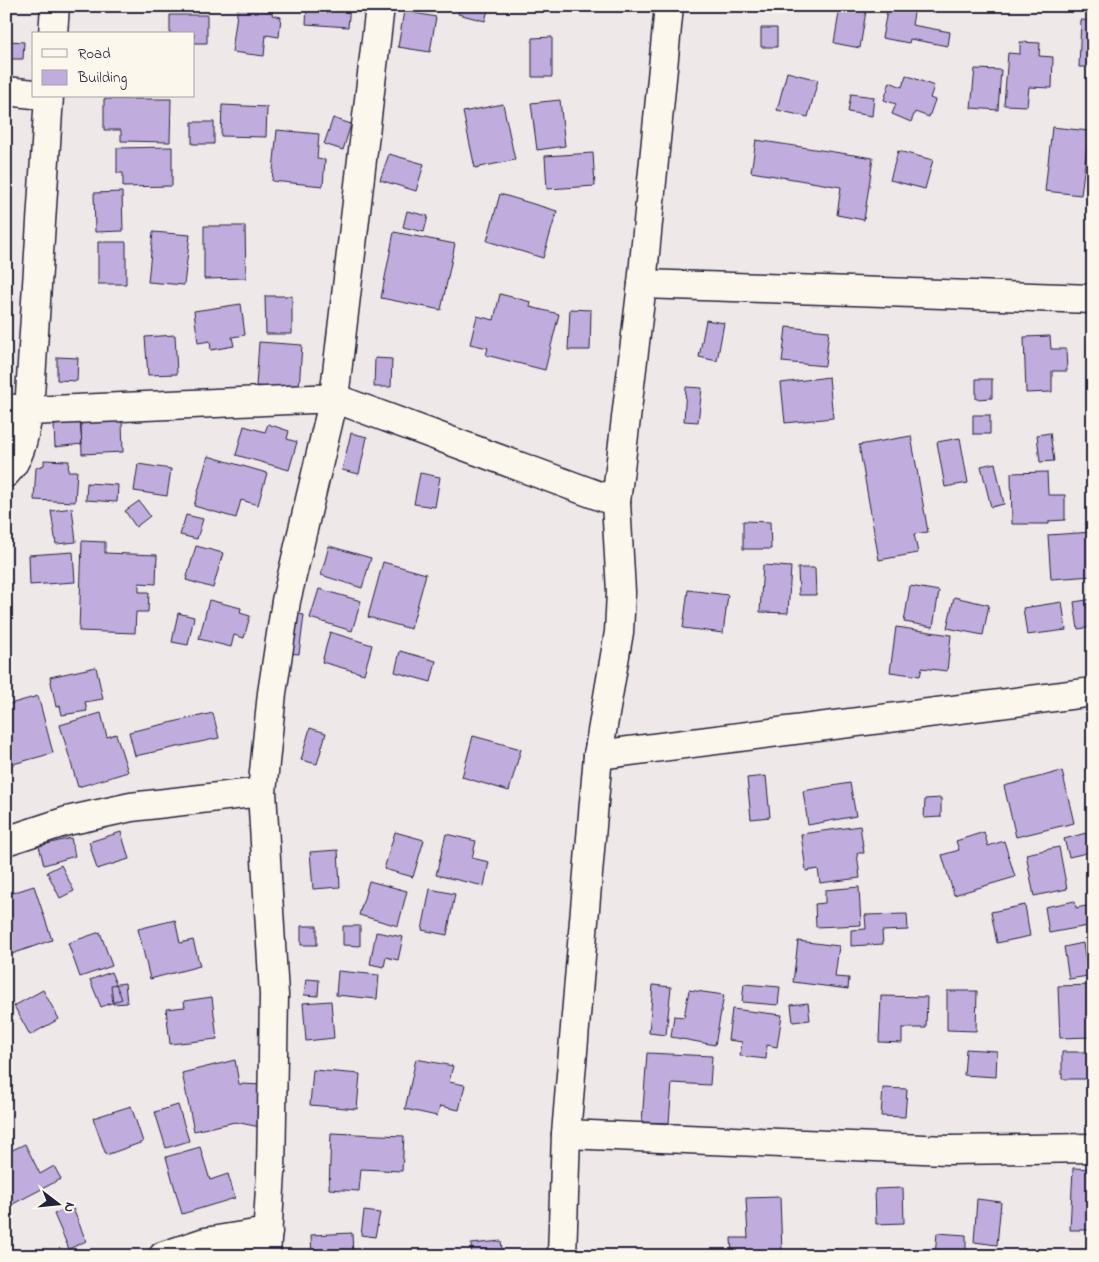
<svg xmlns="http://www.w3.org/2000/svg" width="1099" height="1262" viewBox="0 0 1099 1262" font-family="'Indie Flower',sans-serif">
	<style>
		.building { fill: #c1addd; stroke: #22223b }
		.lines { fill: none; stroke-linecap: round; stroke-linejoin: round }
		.street-casing { stroke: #22223b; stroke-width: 31 }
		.secondary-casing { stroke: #22223b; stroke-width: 31 }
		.street { stroke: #fbf7ec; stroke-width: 28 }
		.secondary { stroke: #fbf7ec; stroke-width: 28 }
	</style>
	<rect width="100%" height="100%" fill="#efe8e9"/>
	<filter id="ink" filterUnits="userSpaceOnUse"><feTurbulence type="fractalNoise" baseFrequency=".02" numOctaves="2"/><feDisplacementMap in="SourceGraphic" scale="10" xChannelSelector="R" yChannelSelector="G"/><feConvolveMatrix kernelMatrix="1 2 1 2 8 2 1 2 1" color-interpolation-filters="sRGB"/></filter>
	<g filter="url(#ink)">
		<path class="building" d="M238,6L273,7L272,15L281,17L279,37L266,35L264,56L232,52Z
			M307,6H350L348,27L306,24Z
			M460,6H489L485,21L458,14Z
			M888,6L915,7L912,25L950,32L948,46L910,39L909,43L882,38Z
			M1074,6H1093V12L1073,9Z
			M840,7L866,11L860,48L834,43Z
			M404,11L436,17L430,52L398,47Z
			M170,15H207V43H194V34H170Z
			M1081,20L1093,21V67H1079Z
			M761,28H777V47H761Z
			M552,37V77H532V38Z
			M9,41L24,42L23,59H8Z
			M1020,42L1040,43L1039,56L1053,57L1052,88L1029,87L1027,106L1004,105L1008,53L1020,54Z
			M975,69L1001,70L998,110L971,108Z
			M787,72L818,80L808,117L777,110Z
			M906,75L934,86L930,98L935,100L929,117L915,112L911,122L892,114L896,104L884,100L890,82L902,87Z
			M851,94L874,97L872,116L848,112Z
			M104,99H171L170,142L121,141V130H104Z
			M560,100L565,146L537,150L531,103Z
			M503,104L515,160L475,168L463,112Z
			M222,105L267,107L266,137L221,136Z
			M333,118L351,124L343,150L324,144Z
			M192,122H214V144H192Z
			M1052,127L1089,131L1081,195L1045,191Z
			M277,130L319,134L317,159L325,160L323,186L272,181Z
			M756,140L873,158L864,220L837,215L841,187L751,172Z
			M172,147V186L123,187V173H117V148Z
			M898,151L933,160L925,189L890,180Z
			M593,153L595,186L547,189L545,156Z
			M389,154L424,164L416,191L380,180Z
			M122,192L123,231L95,232L94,193Z
			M500,194L557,211L543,258L487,241Z
			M407,211L428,216L424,232L403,227Z
			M204,226H245L246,278L204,279Z
			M153,232L190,235L184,285L148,282Z
			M394,232L455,244L441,310L381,298Z
			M98,242H126V284H98Z
			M500,294L531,302L530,307L559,314L545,370L486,355L488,348L470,344L477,316L494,320Z
			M265,296H292V334H266Z
			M241,304L245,335L232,337L234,346L211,350L210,341L198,343L194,311Z
			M570,309L591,310L590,350H568Z
			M706,320L724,323L717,361L699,357Z
			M786,327L829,331L825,366L782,362Z
			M175,335L177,374L148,375L145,337Z
			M1050,336L1051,349H1066L1067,371H1052V392L1026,393L1024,337Z
			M259,342L302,345L299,389L256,386Z
			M57,357L78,358L77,381L57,380Z
			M375,358L392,359L391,387H374Z
			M829,377L833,418L785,423L781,383Z
			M976,379H992V398L976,399Z
			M686,387L702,388L698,422L684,421Z
			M973,415H990V434H973Z
			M122,421L123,452L82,454L81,422Z
			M80,422L82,444L55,447L54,425Z
			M268,424L289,431L287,439L297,442L289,470L236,455L244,426L265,432Z
			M351,433L367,437L359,474L342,470Z
			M1050,433L1054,461L1040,462L1037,435Z
			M911,436L928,532L914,534L918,553L879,560L859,445Z
			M960,438L968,483L945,487L937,442Z
			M208,456L267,473L258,505L241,500L236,518L194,506Z
			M44,460L69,461L68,471H77L75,502L34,500L36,468L44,465Z
			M995,463L1004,504L991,507L981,466Z
			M138,464L171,469L167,496L134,491Z
			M1047,472L1048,495H1065V520L1049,521V524H1012L1011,473Z
			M420,473L440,477L435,507L414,504Z
			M87,483L118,485L117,502L86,500Z
			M139,501L150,516L136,527L125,511Z
			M72,508L76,542L56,544L51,511Z
			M186,515L203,519L197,539L180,535Z
			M743,521L770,522L771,549H743Z
			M1093,532V576L1051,579L1048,535Z
			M82,541L105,542V553L157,555L156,584L139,583V592H149L148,612H136L135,633L79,631Z
			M196,546L223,553L213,588L186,580Z
			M329,546L371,558L362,588L321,575Z
			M73,552L75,582L30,585L29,555Z
			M383,562L426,574L411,629L368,617Z
			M763,565L791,567L788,613L760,612Z
			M798,568H815L816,595H799Z
			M910,586L939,591L933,627L904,622Z
			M319,589L361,601L352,631L310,618Z
			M688,590L728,595L723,633L683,628Z
			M954,597L989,605L983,635L947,628Z
			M1093,599V627L1078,629L1074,602Z
			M209,600L241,608L240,613L250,616L244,638L234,635L231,647L199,639Z
			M1062,602L1066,630L1027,635L1023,608Z
			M178,613L194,617L188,645L172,642Z
			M292,613L304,615L299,654L286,653Z
			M896,627L951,635L947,671L922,668L920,676L890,672Z
			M330,632L372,645L364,674L322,662Z
			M400,651L436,661L431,682L395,672Z
			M96,667L103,699L85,702L87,711L62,715L60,706L56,707L50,677Z
			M38,696L53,753L6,766V705Z
			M101,713L107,737L116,734L128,772L78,787L60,725Z
			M213,713L219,738L135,756L129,732Z
			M310,728L326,733L317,764L301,760Z
			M473,736L521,749L509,791L462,777Z
			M1062,771L1074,823L1016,837L1004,786Z
			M766,776L770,817L751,819L747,778Z
			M850,783L856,816L808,825L803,791Z
			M941,798V817L924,818L925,799Z
			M860,826L864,853H857L860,878L820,883L818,869L806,871L801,834Z
			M121,832L129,859L97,869L89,842Z
			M395,832L424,840L413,877L384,869Z
			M984,832L988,846L1004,841L1015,877L954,895L942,855L959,850L956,841Z
			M1086,833L1091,852L1069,857L1064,839Z
			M446,834L476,841L472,858L489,862L484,886L436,875Z
			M71,838L75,856L44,865L39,846Z
			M1059,847L1067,889L1034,896L1026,854Z
			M338,850L340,887L313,889L310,852Z
			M61,865L74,891L60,898L47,872Z
			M369,881L407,891L398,926L359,915Z
			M34,886L52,940L9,955L6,948V895Z
			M859,887L861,925L816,927L815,904L825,903V890Z
			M430,889L455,894L447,935L422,930Z
			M1075,901L1076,908L1091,905L1093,925L1049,933L1045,907Z
			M1025,905L1030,936L997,943L991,912Z
			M907,914L908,930L882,931L883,944L851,946V930L866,929L865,915Z
			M175,920L180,943L193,940L200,966L150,979L138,929Z
			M301,926H317V945H301Z
			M343,926H360V946L343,945Z
			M100,932L112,966L80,977L68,943Z
			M376,932L403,937L398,960L386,957L384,967L370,964Z
			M798,941L839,946L835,977L849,978L848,989L793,982Z
			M1083,943L1088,976L1069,979L1064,947Z
			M338,971L379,975L377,999L336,995Z
			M111,972L122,999L101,1007L90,980Z
			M306,979L319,980L318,996L304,995Z
			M125,983L127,1003L113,1004L111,985Z
			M744,984L780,987L778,1005L742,1002Z
			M653,985L671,987L666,1035L649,1033Z
			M1093,985L1092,1037L1060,1038L1058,986Z
			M43,990L59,1019L30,1035L14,1006Z
			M689,990L724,995L715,1045L671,1037L674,1016L684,1017Z
			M947,991H977L976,1031L947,1030Z
			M881,996L927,997L926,1028H902V1043L879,1042Z
			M212,997L217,1039L170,1044L166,1009L185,1007L184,1001Z
			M331,1001L334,1038L306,1041L303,1003Z
			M808,1003L810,1020L793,1022L791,1005Z
			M732,1009L782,1015L777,1047L767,1045L766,1059L740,1056L742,1042L728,1040Z
			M966,1049L997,1051L996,1077L964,1075Z
			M1062,1052H1093V1079H1062Z
			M647,1053L712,1056L710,1085L672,1083L669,1123L642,1122Z
			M416,1059L453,1066L449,1082L465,1085L459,1110L440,1106L437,1116L405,1109Z
			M235,1060L239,1084L265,1085L260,1127L235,1122L194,1131L182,1073Z
			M313,1070L360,1074L357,1109L310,1105Z
			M883,1088L907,1089L905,1117L881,1116Z
			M178,1105L189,1141L166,1148L155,1112Z
			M131,1106L143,1142L106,1155L93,1118Z
			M331,1133L404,1136L402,1171L361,1169L359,1191L329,1189Z
			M25,1144L40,1174L54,1166L61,1179L9,1206L6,1201V1153Z
			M200,1147L210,1180L228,1174L235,1198L182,1214L166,1157Z
			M1073,1168L1093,1169L1092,1230H1070Z
			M903,1188L904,1223L876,1224L875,1189Z
			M780,1197L782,1253L796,1252V1256H732L731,1238H748L746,1198Z
			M977,1199L1001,1202L997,1245L974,1242Z
			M72,1206L86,1241L69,1249L54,1214Z
			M364,1211L380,1213L375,1237L361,1235Z
			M352,1233L353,1256H312L311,1235Z
			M937,1233L966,1235V1251L987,1252V1256H935Z
			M501,1241L503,1256H472L471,1244Z"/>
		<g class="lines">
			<g class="street-casing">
				<path id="street" d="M53,34L55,6
					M6,91L34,94
					M642,284L1093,299
					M6,408L29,411L334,398L616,502
					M6,473C22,457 24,433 29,411L49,96
					M598,755L1093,692
					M6,841L67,821L131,807L262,792
					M566,1134L947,1150L1093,1148
					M163,1256L205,1242L268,1232
					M266,1256L271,1172L274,995L262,792L272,693L286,601L334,398L380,6"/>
			</g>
			<g class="secondary-casing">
				<path id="secondary" d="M562,1256L566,1134L598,755L619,632L621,592L616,502L642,284L669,6"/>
			</g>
			<use href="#street" class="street"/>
			<use href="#secondary" class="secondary"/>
		</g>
	</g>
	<rect width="1099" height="1262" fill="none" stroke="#fbf7ec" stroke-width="25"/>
	<rect x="12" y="12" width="1074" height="1237" fill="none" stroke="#22223b" stroke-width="2" filter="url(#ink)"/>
	<rect x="32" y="32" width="162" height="65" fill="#fbf7ec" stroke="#a4a2a5"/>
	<rect x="42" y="49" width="25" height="8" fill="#fbf7ec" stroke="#a4a2a5"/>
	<text x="78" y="58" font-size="15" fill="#22223b">Road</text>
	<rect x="42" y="70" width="25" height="15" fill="#c1addd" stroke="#a4a2a5"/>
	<text x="78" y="82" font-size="15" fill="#22223b">Building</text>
	<g transform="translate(58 1204) rotate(106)" stroke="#fbf7ec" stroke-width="4" paint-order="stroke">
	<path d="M0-4L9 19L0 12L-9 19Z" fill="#22223b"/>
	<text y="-8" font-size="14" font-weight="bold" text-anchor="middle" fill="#22223b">N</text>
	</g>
</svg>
